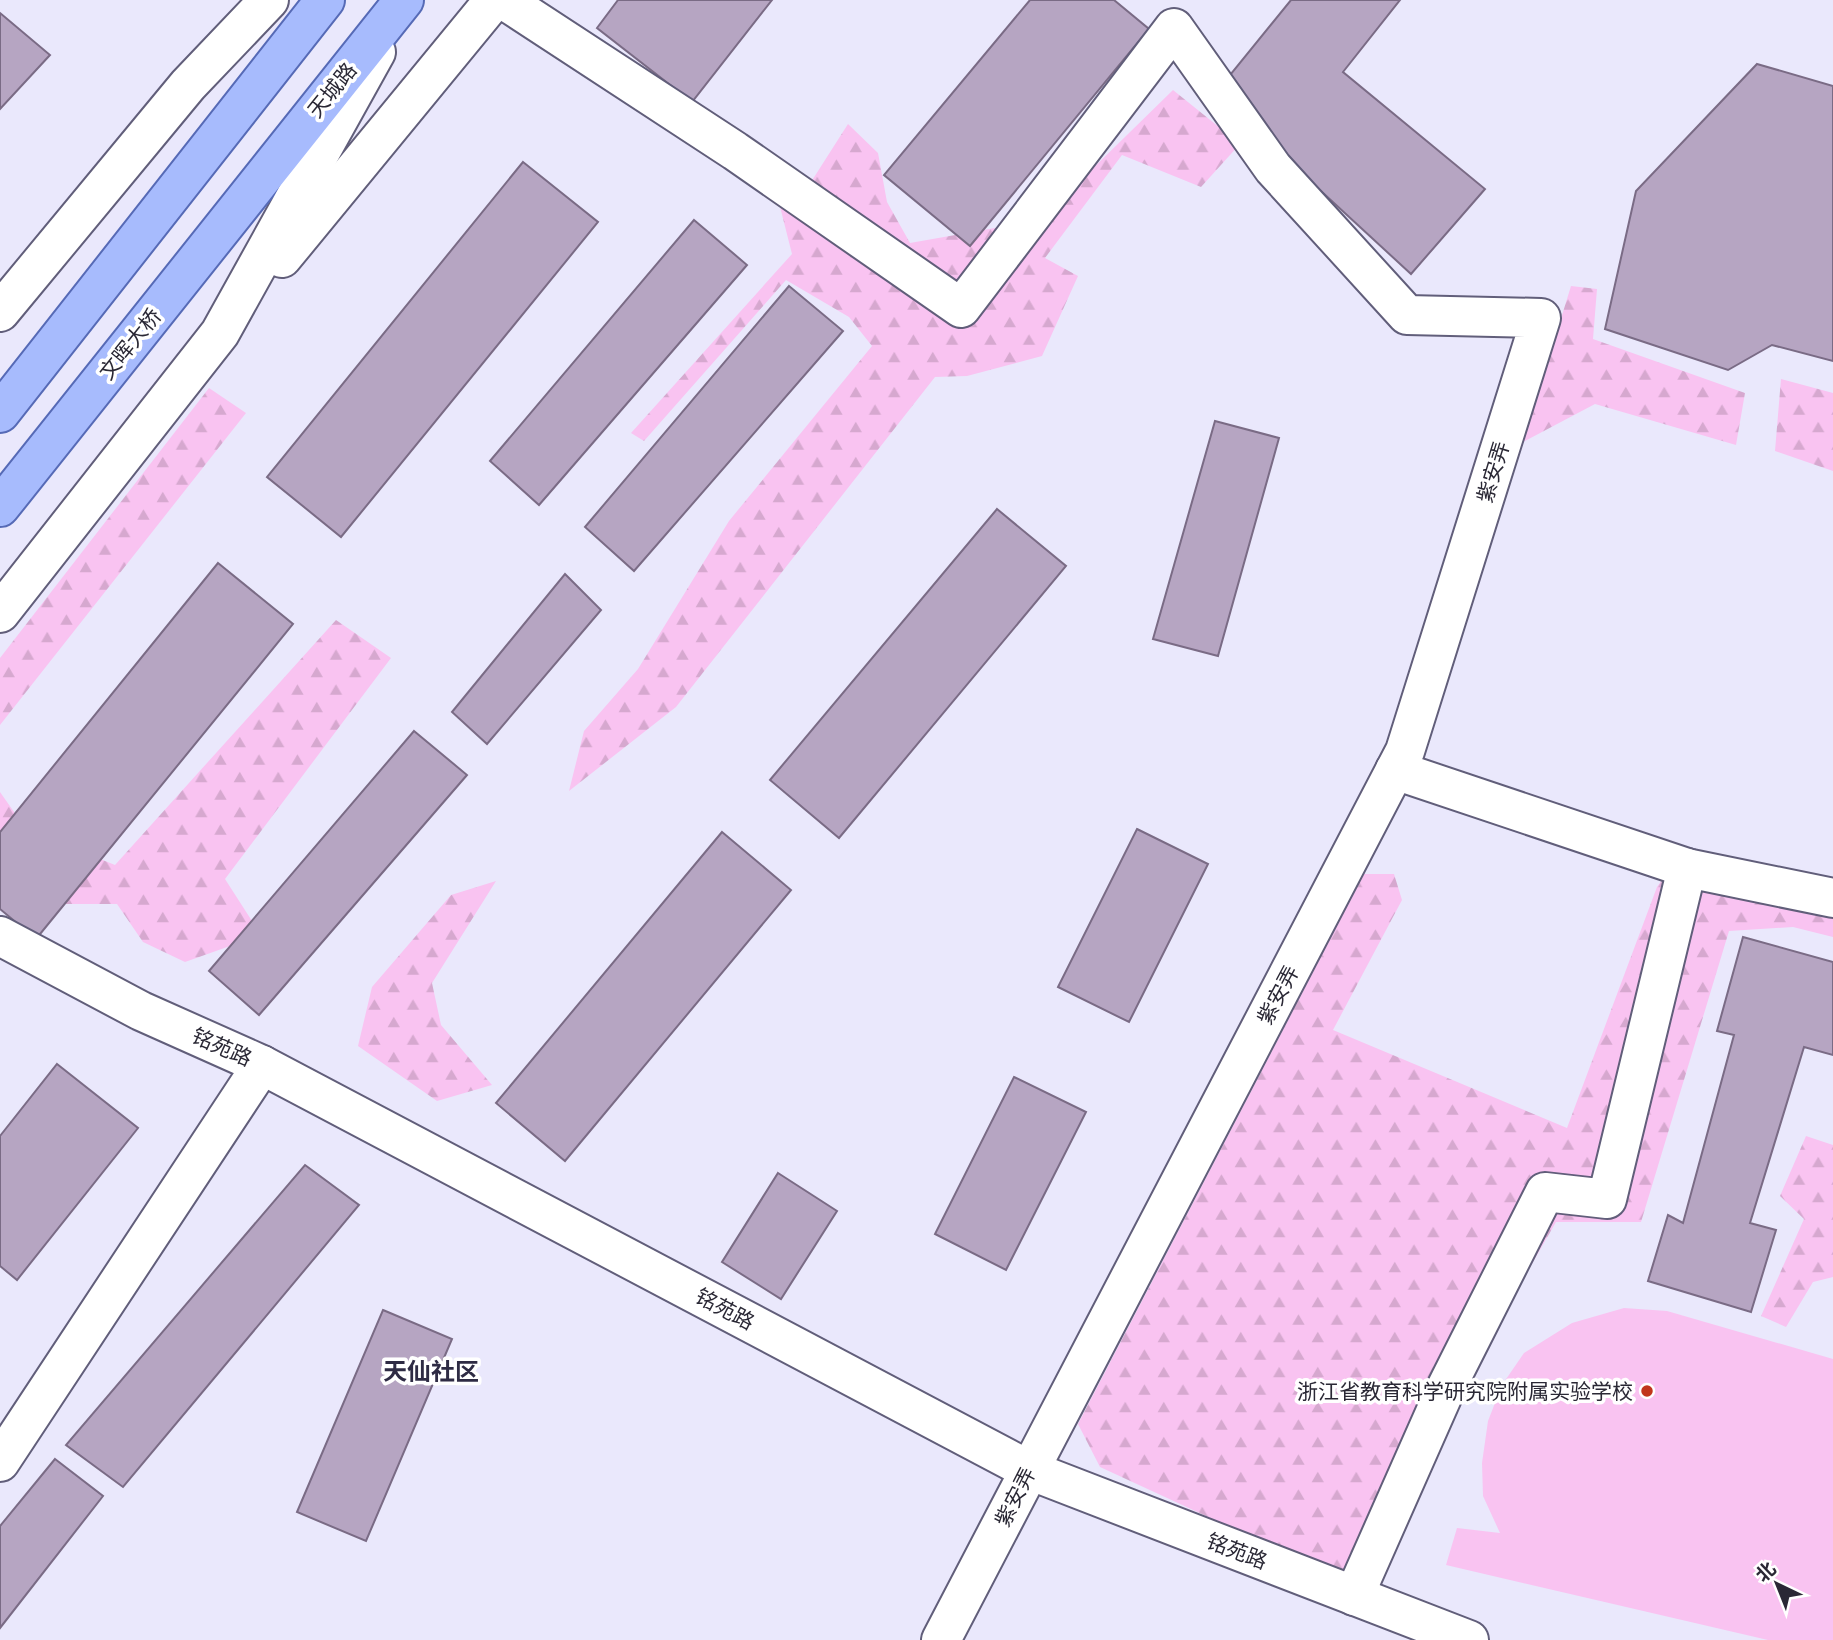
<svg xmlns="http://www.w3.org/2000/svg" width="1833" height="1640" font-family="Montserrat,'Noto Sans SC',sans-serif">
<defs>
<pattern id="forest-firs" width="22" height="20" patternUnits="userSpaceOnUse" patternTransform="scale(1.75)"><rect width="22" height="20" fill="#f9c3f1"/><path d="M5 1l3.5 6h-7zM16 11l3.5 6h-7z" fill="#d6a8cf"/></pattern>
</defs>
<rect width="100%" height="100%" fill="#eae8fc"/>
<polygon fill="#f9c3f1" points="1624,1308 1667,1311 1833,1359 1833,1640 1768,1640 1446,1565 1457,1528 1500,1533 1483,1496 1482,1463 1488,1421 1502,1385 1524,1353 1572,1323"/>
<g fill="url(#forest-firs)">
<polygon points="1173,90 1240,144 1201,187 1122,155 1045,258 1078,276 1042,356 967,376 935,377 676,707 569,791 584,731 638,669 729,521 872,346 849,317 786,280 644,441 631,433 792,254 772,175 811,182 848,124 878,153 887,202 910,243 1006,226 1082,179"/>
<polygon points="1571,286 1597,289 1593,339 1745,393 1736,445 1595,404 1523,442"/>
<polygon points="1781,379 1833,393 1833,471 1775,451"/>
<polygon points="209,388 246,413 0,725 0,658"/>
<polygon points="336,620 391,658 225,879 261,935 185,962 143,942 117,904 35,904 0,885 0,792 26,829 115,865"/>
<polygon points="1669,870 1833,905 1833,937 1793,927 1729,931 1641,1222 1556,1222 1349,1582 1100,1467 1078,1424 1364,874 1394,874 1402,900 1333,1030 1567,1128 1657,887"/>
<polygon points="496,881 432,983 441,1025 492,1085 437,1101 358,1046 372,987 451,895"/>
<polygon points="1806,1136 1833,1145 1833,1277 1813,1282 1786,1327 1761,1316 1804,1219 1780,1196"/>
</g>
<g fill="#b6a5c2" stroke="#7a6b85" stroke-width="2">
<polygon points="618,0 772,0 692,102 597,28"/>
<polygon points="1030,0 1114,0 1149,29 970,246 884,175"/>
<polygon points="1291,0 1400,0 1343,72 1485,189 1411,274 1271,145 1230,75"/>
<polygon points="0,13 50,55 0,109"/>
<polygon points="1757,64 1833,86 1833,361 1772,345 1728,370 1605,329 1636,191"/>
<polygon points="523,162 598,222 341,537 267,477"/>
<polygon points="694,220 747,265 539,505 490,461"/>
<polygon points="789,286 843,331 634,571 585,527"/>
<polygon points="1215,421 1279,438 1218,656 1153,639"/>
<polygon points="997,509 1066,566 839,838 770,780"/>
<polygon points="218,563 293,624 36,939 0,909 0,832"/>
<polygon points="565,574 601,610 487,744 452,712"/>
<polygon points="414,731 467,775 259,1015 209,971"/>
<polygon points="1137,829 1208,864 1129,1022 1058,987"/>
<polygon points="722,832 791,890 565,1161 496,1103"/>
<polygon points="1743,937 1833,962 1833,1055 1804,1047 1750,1223 1776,1230 1751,1312 1648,1281 1668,1215 1683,1223 1734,1035 1717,1031"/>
<polygon points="57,1064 138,1128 17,1280 0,1266 0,1136"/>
<polygon points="1014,1077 1086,1112 1006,1270 935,1234"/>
<polygon points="305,1165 359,1205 123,1487 66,1445"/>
<polygon points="778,1173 837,1211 781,1299 722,1262"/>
<polygon points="383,1310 452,1339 366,1541 297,1512"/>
<polygon points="55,1459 103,1496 0,1628 0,1526"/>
</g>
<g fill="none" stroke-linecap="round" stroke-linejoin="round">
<defs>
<g id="minor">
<polyline points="504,0 735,151 961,308 1174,28 1273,168 1407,315 1541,318 1405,751 941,1640"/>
<polyline points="282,258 494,0"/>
<polyline points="0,312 188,85 269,0"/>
<polyline points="0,613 220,333 376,52"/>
<polyline points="1395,770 1687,868 1833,898"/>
<polyline points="0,936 141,1011 262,1065 1029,1470 1469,1640"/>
<polyline points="0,1462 262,1065"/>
<polyline points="1354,1596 1447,1386 1545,1192 1607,1199 1687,868"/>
</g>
<g id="major">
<polyline points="0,413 325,0"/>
<polyline points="0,507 404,0"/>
</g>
</defs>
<use href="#minor" stroke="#615e7a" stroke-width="42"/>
<use href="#major" stroke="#566ab6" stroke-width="42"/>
<use href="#minor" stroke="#fff" stroke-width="38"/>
<use href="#major" stroke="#a7bbfd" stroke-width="38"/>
</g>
<circle fill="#c1351c" stroke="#fff" stroke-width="2.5" cx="1647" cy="1391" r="7"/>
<g text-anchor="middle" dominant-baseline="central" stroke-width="7" stroke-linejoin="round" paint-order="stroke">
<g font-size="21" fill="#2a2835" stroke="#fff">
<text transform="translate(332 90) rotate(-51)">天城路</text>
<text transform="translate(130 344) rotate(-51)">文晖大桥</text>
<text transform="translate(1493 472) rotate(-73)">紫安弄</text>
<text transform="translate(1278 995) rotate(-62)">紫安弄</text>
<text transform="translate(222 1047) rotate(24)">铭苑路</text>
<text transform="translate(725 1309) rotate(28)">铭苑路</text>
<text transform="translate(1015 1497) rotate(-63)">紫安弄</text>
<text transform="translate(1237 1551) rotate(21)">铭苑路</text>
</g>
<g font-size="21" fill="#2a2835" stroke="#fff" text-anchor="end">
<text x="1633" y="1391">浙江省教育科学研究院附属实验学校</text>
</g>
<g font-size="24" font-weight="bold" fill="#2e2b44" stroke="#fff">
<text x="431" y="1371">天仙社区</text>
</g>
</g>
<g transform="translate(1777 1584) rotate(317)" stroke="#ffffff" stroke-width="5" paint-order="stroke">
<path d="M0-5L12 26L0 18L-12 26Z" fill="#2a2835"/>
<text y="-10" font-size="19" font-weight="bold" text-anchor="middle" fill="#2a2835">北</text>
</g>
</svg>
